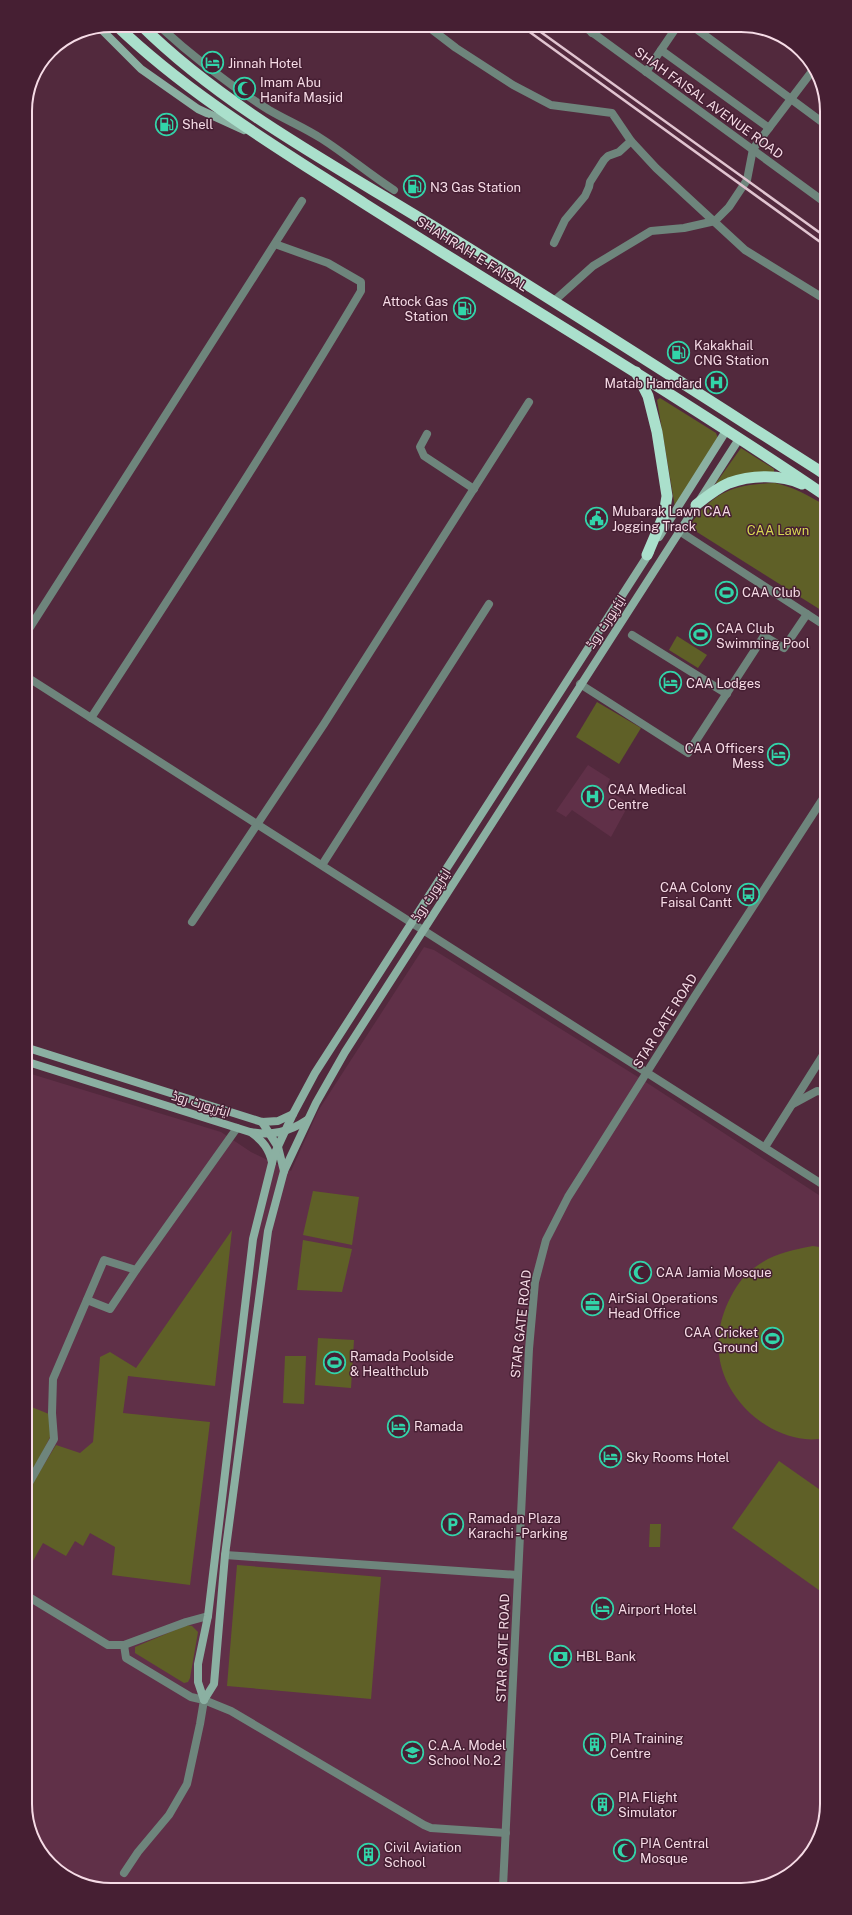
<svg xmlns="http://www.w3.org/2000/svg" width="852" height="1915" font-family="'Public Sans',Cairo,sans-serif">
<rect width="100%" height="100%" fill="#52293d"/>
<g fill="#603048">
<polygon points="588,765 610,779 606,788 629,804 611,837 572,810 566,817 556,811"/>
<polygon points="424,947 434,950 638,1077 825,1199 827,1804 812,1852 769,1885 105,1890 59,1872 30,1832 28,1073 221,1132 251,1152 291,1171 318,1111"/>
</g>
<g fill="#5f6027">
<polygon points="660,398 716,433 718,438 675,507 657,400"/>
<polygon points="741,448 774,469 774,473 720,484 716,483"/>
<path d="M775,483C793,487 808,495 824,505V612L689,527C711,492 735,484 775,483Z"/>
<polygon points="677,636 707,655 698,668 669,650"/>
<polygon points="597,702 641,728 619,764 576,737"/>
<polygon points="313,1191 359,1197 352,1245 303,1235"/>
<polygon points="232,1230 215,1386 128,1376 123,1413 210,1422 190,1585 112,1575 115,1547 90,1533 83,1546 75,1541 66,1556 43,1543 29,1568 29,1489 56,1445 80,1453 93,1442 100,1357 110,1352 136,1368"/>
<polygon points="303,1240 352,1249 342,1292 297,1290"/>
<path d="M813,1246L826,1248V1438C819,1439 812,1440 805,1439C763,1435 723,1396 719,1354C717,1338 720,1322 726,1307C732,1293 741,1277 754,1268C772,1254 791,1250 813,1246Z"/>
<polygon points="318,1338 354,1340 351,1388 315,1385"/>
<polygon points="285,1356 306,1356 304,1404 283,1403"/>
<polygon points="29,1406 49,1414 51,1435 29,1479"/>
<polygon points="779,1461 826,1494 826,1587 823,1593 732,1528"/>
<polygon points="650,1524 661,1524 660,1547 649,1547"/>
<polygon points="237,1565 381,1577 371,1699 227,1686"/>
<polygon points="187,1625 192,1626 198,1632 190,1678 188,1682 184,1683 135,1653 135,1647"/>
</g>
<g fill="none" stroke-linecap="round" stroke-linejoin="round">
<g stroke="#6e857c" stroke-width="8">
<path d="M158,25C192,56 229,85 269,110C286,120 305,128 322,139C347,155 369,174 394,190"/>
<polyline points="426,25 456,48 513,85 551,105 612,113 631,141 656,168 745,250 823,298"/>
<polyline points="582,25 823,201"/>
<polyline points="691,25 822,122"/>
<polyline points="592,33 597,25"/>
<polyline points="785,40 798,49"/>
<polyline points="661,50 769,128"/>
<polyline points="646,72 678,25"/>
<polyline points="554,243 565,220 585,196 589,187 590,182 604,160 608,156 619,152 631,141"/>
<polyline points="554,301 593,266 651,231 684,228 715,221 729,207 747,180 753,149 813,70"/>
<polyline points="427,434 420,447 424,456 474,489"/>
<polyline points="679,531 824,625"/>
<polyline points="27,632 302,201"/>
<polyline points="632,635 727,694"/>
<path d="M27,677C293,847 558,1017 825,1186"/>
<polyline points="580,684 688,753 764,636 784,648 807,614"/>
<path d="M91,718C183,577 275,436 361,291V282L328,263L275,244"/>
<polyline points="322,865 489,604"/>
<polyline points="192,922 324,724 529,402"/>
<polyline points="793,1104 817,1091 825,1092"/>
<polyline points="765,1147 825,1052"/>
<polyline points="87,1300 110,1309 136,1270"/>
<polyline points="29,1483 54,1439 52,1413 53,1379 104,1260 136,1270 237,1128"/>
<polyline points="225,1555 518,1575"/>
<polyline points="29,1597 108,1645 124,1645 186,1622 208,1616"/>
<polyline points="124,1873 138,1852 169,1815 187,1784 200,1724 204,1700 191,1697 126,1658 124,1645"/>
</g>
<g stroke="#6e857c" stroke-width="8">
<polyline points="204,1700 231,1711 424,1825 431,1828 506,1833"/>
<polyline points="503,1887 529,1349 535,1282 546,1240 568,1197 695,996 824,797"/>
</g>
<g stroke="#8bb0a2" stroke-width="8">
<polyline points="99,27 141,69 198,109 244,130"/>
<polyline points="659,537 726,431"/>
<polyline points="28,1048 262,1122 278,1121 293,1114"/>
<path d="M28,1062L250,1132C272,1136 289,1132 307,1120"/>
<polyline points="262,1122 278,1147 284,1171"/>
<path d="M252,1133C263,1141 269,1149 272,1162"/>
<polyline points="204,1700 198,1682 198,1664 208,1616 253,1239 274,1155 293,1114 315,1073 650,552"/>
<polyline points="204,1700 214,1684 225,1555 268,1231 284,1171 316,1103 345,1052 739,439"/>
</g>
<g stroke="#aae0cc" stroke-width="11">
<path d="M116,25C190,96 280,149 365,204C518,301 674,393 823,494"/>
<path d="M141,25C224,107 332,164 431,225C563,306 693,390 823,473"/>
<polyline points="636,372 648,396 657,432 667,496 664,515 647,555"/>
<path d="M696,505C706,497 717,488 729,483C751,475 781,474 802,484"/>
</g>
<g stroke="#e1c4d0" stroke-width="2.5">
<polyline points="520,25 823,244"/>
<polyline points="531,25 823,235"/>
</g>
</g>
<defs>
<symbol id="hotel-ring" viewBox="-11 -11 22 22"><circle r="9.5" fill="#461f33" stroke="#32d4a9" stroke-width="1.5"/><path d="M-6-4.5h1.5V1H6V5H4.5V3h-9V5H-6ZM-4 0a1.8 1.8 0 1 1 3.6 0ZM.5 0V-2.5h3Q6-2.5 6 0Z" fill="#32d4a9"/></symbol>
<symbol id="mosque-ring" viewBox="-11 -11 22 22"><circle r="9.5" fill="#461f33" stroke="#32d4a9" stroke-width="1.5"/><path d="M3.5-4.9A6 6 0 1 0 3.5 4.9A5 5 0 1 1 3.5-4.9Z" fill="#32d4a9"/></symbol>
<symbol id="fuel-ring" viewBox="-11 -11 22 22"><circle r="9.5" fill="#461f33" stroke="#32d4a9" stroke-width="1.5"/><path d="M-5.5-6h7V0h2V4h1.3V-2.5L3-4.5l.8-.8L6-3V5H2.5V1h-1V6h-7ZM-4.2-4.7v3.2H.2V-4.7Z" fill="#32d4a9"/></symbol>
<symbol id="hospital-ring" viewBox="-11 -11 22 22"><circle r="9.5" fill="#461f33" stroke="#32d4a9" stroke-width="1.5"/><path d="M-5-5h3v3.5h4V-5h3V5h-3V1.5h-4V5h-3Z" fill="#32d4a9"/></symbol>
<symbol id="civic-ring" viewBox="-11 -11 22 22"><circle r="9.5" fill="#461f33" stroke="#32d4a9" stroke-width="1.5"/><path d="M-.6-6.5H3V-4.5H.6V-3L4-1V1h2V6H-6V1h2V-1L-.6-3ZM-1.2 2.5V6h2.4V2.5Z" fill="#32d4a9"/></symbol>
<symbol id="stadium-ring" viewBox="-11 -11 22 22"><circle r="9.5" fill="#461f33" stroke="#32d4a9" stroke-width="1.5"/><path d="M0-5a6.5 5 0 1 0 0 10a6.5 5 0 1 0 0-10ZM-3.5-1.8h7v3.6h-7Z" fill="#32d4a9"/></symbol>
<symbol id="bus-ring" viewBox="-11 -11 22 22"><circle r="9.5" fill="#461f33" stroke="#32d4a9" stroke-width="1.5"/><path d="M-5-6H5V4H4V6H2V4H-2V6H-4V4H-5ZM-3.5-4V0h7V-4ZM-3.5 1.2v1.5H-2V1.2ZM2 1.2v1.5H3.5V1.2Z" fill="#32d4a9"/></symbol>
<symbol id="office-ring" viewBox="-11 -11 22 22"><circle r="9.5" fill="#461f33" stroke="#32d4a9" stroke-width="1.5"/><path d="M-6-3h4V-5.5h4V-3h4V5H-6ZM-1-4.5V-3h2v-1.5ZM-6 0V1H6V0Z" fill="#32d4a9"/></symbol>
<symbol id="parking-ring" viewBox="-11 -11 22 22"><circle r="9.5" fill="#461f33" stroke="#32d4a9" stroke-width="1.5"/><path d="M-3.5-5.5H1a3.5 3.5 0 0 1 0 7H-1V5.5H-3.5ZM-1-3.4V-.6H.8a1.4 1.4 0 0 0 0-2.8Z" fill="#32d4a9"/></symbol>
<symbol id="bank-ring" viewBox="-11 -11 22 22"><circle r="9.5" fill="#461f33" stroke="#32d4a9" stroke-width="1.5"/><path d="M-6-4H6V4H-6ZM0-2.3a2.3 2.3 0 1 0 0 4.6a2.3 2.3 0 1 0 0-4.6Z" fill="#32d4a9"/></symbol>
<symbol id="building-ring" viewBox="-11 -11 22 22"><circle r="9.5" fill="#461f33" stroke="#32d4a9" stroke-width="1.5"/><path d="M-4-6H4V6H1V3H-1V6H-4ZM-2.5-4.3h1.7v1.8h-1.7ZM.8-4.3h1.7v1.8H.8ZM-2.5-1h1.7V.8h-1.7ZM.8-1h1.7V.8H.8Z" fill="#32d4a9"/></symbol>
<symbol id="school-ring" viewBox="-11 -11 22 22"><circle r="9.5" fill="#461f33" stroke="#32d4a9" stroke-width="1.5"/><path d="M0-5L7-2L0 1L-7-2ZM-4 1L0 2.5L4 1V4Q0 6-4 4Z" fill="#32d4a9"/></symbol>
</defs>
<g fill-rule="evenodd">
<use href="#hotel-ring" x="200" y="50" width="25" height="25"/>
<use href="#mosque-ring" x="232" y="76" width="25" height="25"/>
<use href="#fuel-ring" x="154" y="112" width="25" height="25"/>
<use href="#fuel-ring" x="402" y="174" width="25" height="25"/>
<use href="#fuel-ring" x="452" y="296" width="25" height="25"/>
<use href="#fuel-ring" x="666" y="340" width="25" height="25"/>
<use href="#hospital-ring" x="704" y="370" width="25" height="25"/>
<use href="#civic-ring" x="584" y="506" width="25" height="25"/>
<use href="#stadium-ring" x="714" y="580" width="25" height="25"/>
<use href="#stadium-ring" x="688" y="622" width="25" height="25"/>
<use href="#hotel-ring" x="658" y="670" width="25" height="25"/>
<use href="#hotel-ring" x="766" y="742" width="25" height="25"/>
<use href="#hospital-ring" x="580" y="784" width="25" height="25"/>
<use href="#bus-ring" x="736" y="882" width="25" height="25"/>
<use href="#mosque-ring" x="628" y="1260" width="25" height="25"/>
<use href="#office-ring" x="580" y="1292" width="25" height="25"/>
<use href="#stadium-ring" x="760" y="1326" width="25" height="25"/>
<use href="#stadium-ring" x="322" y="1350" width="25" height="25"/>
<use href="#hotel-ring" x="386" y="1414" width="25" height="25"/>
<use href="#hotel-ring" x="598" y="1444" width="25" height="25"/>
<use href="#parking-ring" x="440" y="1512" width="25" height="25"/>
<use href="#hotel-ring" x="590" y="1596" width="25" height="25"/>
<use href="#bank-ring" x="548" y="1644" width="25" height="25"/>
<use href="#building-ring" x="582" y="1732" width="25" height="25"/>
<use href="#school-ring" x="400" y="1740" width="25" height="25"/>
<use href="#building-ring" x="590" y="1792" width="25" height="25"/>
<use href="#mosque-ring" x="612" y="1838" width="25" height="25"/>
<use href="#building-ring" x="356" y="1842" width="25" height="25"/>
</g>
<g text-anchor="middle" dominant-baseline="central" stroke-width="3" stroke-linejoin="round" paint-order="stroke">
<g font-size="13" fill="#f6dbe6" stroke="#461f33" text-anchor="start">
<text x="228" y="63">Jinnah Hotel</text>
<text x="260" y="82">Imam Abu<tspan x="260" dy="15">Hanifa Masjid</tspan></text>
<text x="182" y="124">Shell</text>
<text x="430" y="187">N3 Gas Station</text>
<text x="448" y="301" text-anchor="end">Attock Gas<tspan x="448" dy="15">Station</tspan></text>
<text x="694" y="345">Kakakhail<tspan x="694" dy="15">CNG Station</tspan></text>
<text x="702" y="383" text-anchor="end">Matab Hamdard</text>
<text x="612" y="511">Mubarak Lawn CAA<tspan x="612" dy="15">Jogging Track</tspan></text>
<text x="742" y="592">CAA Club</text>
<text x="716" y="628">CAA Club<tspan x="716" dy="15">Swimming Pool</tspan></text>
<text x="686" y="683">CAA Lodges</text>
<text x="764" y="748" text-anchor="end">CAA Officers<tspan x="764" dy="15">Mess</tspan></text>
<text x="608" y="789">CAA Medical<tspan x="608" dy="15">Centre</tspan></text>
<text x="732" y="887" text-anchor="end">CAA Colony<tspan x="732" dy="15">Faisal Cantt</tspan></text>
<text x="656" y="1272">CAA Jamia Mosque</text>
<text x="608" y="1298">AirSial Operations<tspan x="608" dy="15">Head Office</tspan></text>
<text x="758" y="1332" text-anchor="end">CAA Cricket<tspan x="758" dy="15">Ground</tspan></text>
<text x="350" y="1356">Ramada Poolside<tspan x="350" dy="15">&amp; Healthclub</tspan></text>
<text x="414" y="1426">Ramada</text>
<text x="626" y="1457">Sky Rooms Hotel</text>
<text x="468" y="1518">Ramadan Plaza<tspan x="468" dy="15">Karachi - Parking</tspan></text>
<text x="618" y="1609">Airport Hotel</text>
<text x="576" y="1656">HBL Bank</text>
<text x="610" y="1738">PIA Training<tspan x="610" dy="15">Centre</tspan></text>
<text x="428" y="1745">C.A.A. Model<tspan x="428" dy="15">School No.2</tspan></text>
<text x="618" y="1797">PIA Flight<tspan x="618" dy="15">Simulator</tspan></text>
<text x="640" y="1843">PIA Central<tspan x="640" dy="15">Mosque</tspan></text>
<text x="384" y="1847">Civil Aviation<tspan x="384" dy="15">School</tspan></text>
</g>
<g font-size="13" fill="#f6dbe6" stroke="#461f33">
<text transform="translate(709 103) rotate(36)">SHAH FAISAL AVENUE ROAD</text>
<text transform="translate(472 254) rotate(32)">SHAHRAH-E-FAISAL</text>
<text transform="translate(606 622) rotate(-57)">ایئرپورٹ روڈ</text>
<text transform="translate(431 895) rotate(-57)">ایئرپورٹ روڈ</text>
<text transform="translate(665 1021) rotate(-58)">STAR GATE ROAD</text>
<text transform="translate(201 1104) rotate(17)">ایئرپورٹ روڈ</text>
<text transform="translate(521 1324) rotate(-84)">STAR GATE ROAD</text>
<text transform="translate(503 1648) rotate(-88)">STAR GATE ROAD</text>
</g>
<g font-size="13" fill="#d7d952" stroke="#461f33">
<text x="778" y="530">CAA Lawn</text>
</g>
</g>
<path d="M0 0H852V1915H0ZM111 32H741A79 79 0 0 1 820 111V1804A79 79 0 0 1 741 1883H111A79 79 0 0 1 32 1804V111A79 79 0 0 1 111 32Z" fill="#461f33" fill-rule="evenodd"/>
<path fill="none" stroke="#f6dbe6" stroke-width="2" d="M111 32H741A79 79 0 0 1 820 111V1804A79 79 0 0 1 741 1883H111A79 79 0 0 1 32 1804V111A79 79 0 0 1 111 32Z"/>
</svg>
